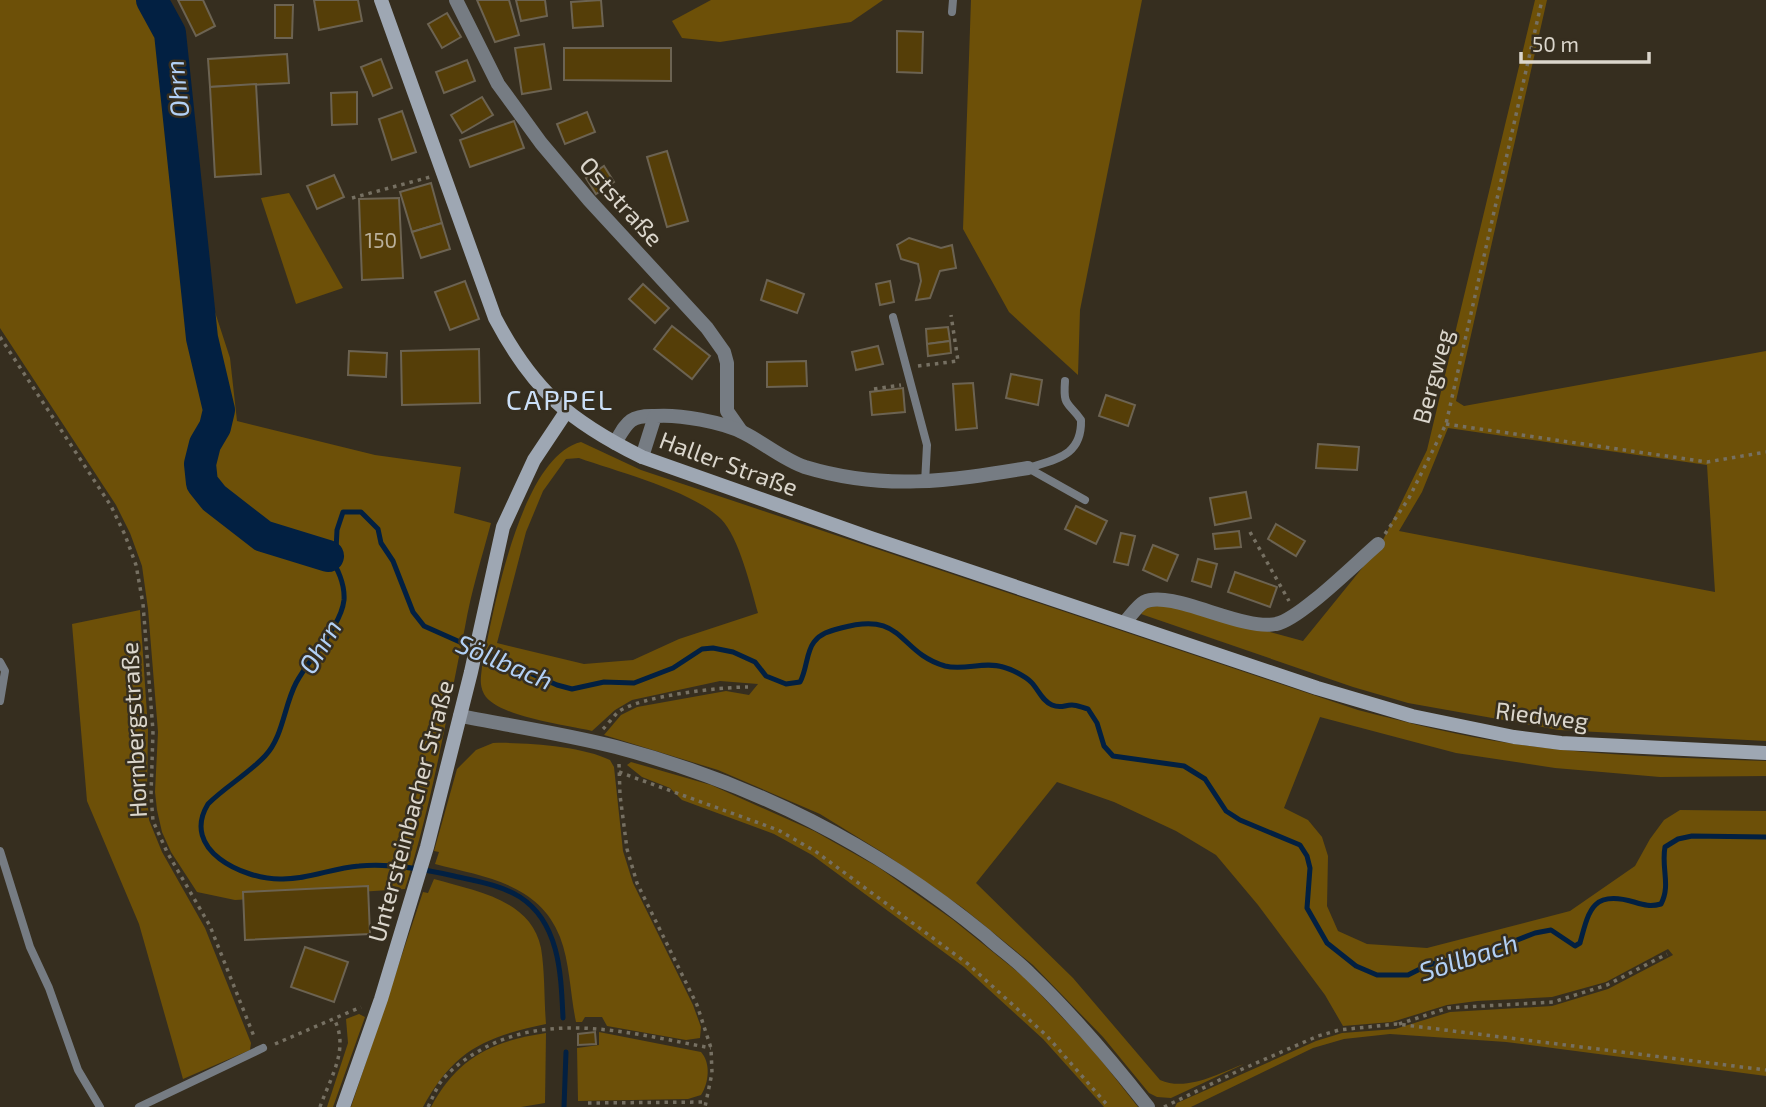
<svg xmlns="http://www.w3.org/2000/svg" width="1766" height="1107" font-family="'Exo 2',sans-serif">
<rect width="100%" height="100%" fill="#362e1f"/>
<g fill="#6d5008" fill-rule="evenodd">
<path d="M0,0H170L183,42L191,125L214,309L230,358L237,421L375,455L461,467L454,513L491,523C482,557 471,592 465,627C447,715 432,803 405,889L235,900L197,892L171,852L162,832L157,810L155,792L158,732L148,609L142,566L130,533L116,505L0,328Z"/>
<polygon points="711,0 883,0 851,22 720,42 682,38 672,21"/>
<polygon points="971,0 1142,0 1080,310 1078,375 1009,312 963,229"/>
<path d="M1535,0H1547L1456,401L1464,406L1766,351V741L1559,730L1408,703L1353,687L1141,614L1146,608L1168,604L1303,641L1380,546L1427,450ZM1448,428L1707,465L1715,592L1399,531L1422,492Z"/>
<polygon points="289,193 343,288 296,304 261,198"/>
<path d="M581,442L641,470L1358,710C1410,723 1462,737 1515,744C1598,756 1682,758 1766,761V776L1660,777L1555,768L1456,753L1320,717L1284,808L1308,820L1322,837L1328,856L1327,906L1338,931L1367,944L1427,948L1570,911L1635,866L1650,839L1664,820L1680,810L1766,811V1076L1506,1042L1390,1034L1344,1039L1313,1048L1191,1107H1175L1177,1103L1316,1041L1342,1033L1395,1029L1450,1012L1552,1006L1608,989L1673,955L1668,949L1606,982L1552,997L1477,1001L1447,1005L1392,1022L1343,1026L1325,995L1258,905L1216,855L1176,831L1114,802L1057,782L976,883L1073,978L1160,1080C1187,1092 1219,1073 1244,1064L1171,1098L1157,1097L1149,1093L1103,1037L1033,965L963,908L885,854L820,814L718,770L604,735L621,715L637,707L726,691L749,695L758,684L720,681L632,700L615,710L592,731C567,725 497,717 484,694C479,684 481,677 482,667C493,612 520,457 581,442ZM579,458C618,472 693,491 721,519C739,537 751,588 758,613L679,639L633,660L584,664L497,643L526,532L543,491L566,459Z"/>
<polygon points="140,610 148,729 147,794 149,820 162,852 205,928 251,1043 250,1050 183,1079 139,924 87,801 72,624"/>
<path d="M493,743C524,742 582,746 610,760L614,767L623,851L633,883L693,1005L701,1027L700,1038L686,1040L607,1026L602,1017H585L582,1022H576C570,994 570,963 560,937C539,883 484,877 435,864L439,852L434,851L457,769L476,750Z"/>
<polygon points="631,762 711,785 814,831 878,867 952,919 1025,978 1093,1050 1138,1107 1104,1107 1043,1039 964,967 812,855 774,834 682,800 670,788 642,777 627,765"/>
<path d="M434,879C475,891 531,899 541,948C545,972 544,999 546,1024C485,1037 454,1050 423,1107H351L423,892L428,893Z"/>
<polygon points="359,1014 365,1017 333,1107 327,1107 348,1043 346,1019"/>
<path d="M599,1032L701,1052C711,1063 709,1083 701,1095L688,1099L578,1101L577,1048L599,1045Z"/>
<path d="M546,1033L545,1103L521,1107H431C457,1058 492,1041 546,1033Z"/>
</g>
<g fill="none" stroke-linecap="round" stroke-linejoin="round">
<g stroke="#022042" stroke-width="5">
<path d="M563,1018C561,975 560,923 520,897C501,885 476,881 454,876C423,869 390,863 359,866C332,868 307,880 280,879C243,879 180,850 208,804C225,787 248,774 265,756C283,737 284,706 296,683C309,658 341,627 344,600C345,585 338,567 328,556L336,550L337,530L343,512H361L378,529L381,543L393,561L413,612L424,626L557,685L572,689L604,682L634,683L673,668L702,649L713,648L733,652L755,662L766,676L786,684L800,682C807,670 806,652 814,642C821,633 830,631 841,628C905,610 897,652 945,666C964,671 984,661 1003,667C1011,669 1025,676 1031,682C1039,690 1041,700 1052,705C1061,709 1064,705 1072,705C1077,705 1083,708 1088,709L1097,723L1104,746L1113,756L1184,766L1205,779L1226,811L1240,820L1300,845L1307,856L1310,868L1307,908L1327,943L1356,966L1377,975H1408L1428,965L1494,949L1535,933L1551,930L1575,946L1580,943C1589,909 1593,890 1634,902C1644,905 1650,907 1661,904C1671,885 1661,868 1665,847L1678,839L1692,836L1766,837"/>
<polyline points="564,1107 566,1052"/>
</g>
<polyline stroke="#022042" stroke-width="32" points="152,0 170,33 202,338 219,410 215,427 205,444 200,464 202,483 214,498 263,536 328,556"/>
</g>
<g fill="#553e08" stroke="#6c6352" stroke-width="2">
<polygon points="178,0 203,0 215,26 196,36"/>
<polygon points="314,0 358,0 362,21 319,30"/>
<polygon points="477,0 509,0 519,35 495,42"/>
<polygon points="516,0 545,0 547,16 521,21"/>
<polygon points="601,0 603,26 573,28 571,2"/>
<polygon points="275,5 293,5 292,38 275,38"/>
<polygon points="447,13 461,37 442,48 428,24"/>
<polygon points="897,31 923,32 922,73 897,72"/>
<polygon points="544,44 551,89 522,94 515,48"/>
<polygon points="564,48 671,48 671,81 564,80"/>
<polygon points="287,54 289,83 210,87 208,59"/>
<polygon points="381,59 392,88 373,96 361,67"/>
<polygon points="467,60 475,81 444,93 436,72"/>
<polygon points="256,84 261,174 215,177 210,87"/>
<polygon points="357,92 357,124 332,125 331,93"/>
<polygon points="482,97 493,115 462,133 451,115"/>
<polygon points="402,111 416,152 392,160 379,119"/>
<polygon points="587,112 595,132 565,144 557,124"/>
<polygon points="514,121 524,148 470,167 460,140"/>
<polygon points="667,151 688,221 667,227 647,157"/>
<polygon points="604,166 614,182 596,194 586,178"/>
<polygon points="334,175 344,197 317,209 307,186"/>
<polygon points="431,183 442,223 412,232 400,192"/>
<polygon points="399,198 403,278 362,280 359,199"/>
<polygon points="442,223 450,249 421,258 412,232"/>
<polygon points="909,238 941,248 952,245 956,268 940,271 930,298 916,300 921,281 918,264 901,259 897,245"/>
<polygon points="767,280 804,294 797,313 761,300"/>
<polygon points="465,281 479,319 450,330 435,292"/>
<polygon points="890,281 894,302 880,305 876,284"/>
<polygon points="643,284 669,308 655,323 629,299"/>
<polygon points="672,326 710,356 692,379 654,349"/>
<polygon points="948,327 950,341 927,344 926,329"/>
<polygon points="950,341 951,353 928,356 927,344"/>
<polygon points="878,346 883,364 856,370 852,352"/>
<polygon points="479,349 480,403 402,405 401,351"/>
<polygon points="349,351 387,353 386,377 348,375"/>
<polygon points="806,361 807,386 767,387 767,362"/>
<polygon points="1011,374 1042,380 1038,405 1006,398"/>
<polygon points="973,383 977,428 956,430 953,384"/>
<polygon points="903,388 905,412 872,415 870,392"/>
<polygon points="1106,395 1135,405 1128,426 1099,416"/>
<polygon points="1318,444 1359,447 1357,470 1316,468"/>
<polygon points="1246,492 1251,518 1215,525 1210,498"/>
<polygon points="1076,506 1107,521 1096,544 1065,529"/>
<polygon points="1276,524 1305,541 1296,556 1268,539"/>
<polygon points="1239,531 1241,547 1215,549 1213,534"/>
<polygon points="1121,533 1135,536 1128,565 1114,562"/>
<polygon points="1153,545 1178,555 1167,581 1143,570"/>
<polygon points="1198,559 1217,564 1211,587 1192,581"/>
<polygon points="1235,572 1277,587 1270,607 1228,592"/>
<polygon points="368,886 370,934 245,940 243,892"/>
<polygon points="305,947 348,962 334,1002 291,987"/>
<polygon points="595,1032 596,1044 578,1045 578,1034"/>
</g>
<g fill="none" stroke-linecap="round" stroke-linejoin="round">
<g stroke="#767062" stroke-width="3.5" stroke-dasharray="3.5 5" stroke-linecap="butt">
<polyline points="352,198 430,177"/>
<polyline points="0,337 111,506 125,535 136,565 143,604 153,731 151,795 153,821 167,852 210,926 255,1039"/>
<polyline points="918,366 958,361 951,315"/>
<polyline points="874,389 901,385"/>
<polyline points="1446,424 1707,462 1766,452"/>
<polyline points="1250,532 1289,601"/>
<polyline points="1385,534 1409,498 1446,424 1542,0"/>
<path d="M603,729C608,724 613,717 618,712C640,696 720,687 748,687"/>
<polyline points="619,764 620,795 627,849 637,883 697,1005 711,1048 712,1073 705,1107"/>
<polyline points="619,772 778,830 815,851 968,964 1047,1036 1109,1107"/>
<polyline points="1399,1024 1448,1008 1553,1002 1607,985 1667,954"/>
<polyline points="275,1044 361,1007"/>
<polyline points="588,1103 706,1102"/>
<path d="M320,1107C330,1078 350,1049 334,1019"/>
<path d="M428,1107C432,1099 435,1091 440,1083C449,1071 463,1060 477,1052C549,1009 634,1034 711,1048"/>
<polyline points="1164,1107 1238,1071 1318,1036 1339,1030 1397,1024 1766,1070"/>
</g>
<g stroke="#767c83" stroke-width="8">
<polyline points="952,12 953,0"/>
<polyline points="893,317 927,445 925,483"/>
<path d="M1065,381C1063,408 1068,401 1081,420C1082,456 1056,459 1028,468L1085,500"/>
<polyline points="0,662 5,671 0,701"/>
<polyline points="0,851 30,947 49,988 78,1070 100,1107"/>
<polyline points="139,1107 263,1048"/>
</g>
<g stroke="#767c83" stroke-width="14">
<polyline points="456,0 498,84 541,143 589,200 707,328 724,352 727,363 727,411 741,431"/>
<path d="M615,443C627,423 629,415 655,416"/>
<path d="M642,457L655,416C679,414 723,422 744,433C764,443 784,460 805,467C884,491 949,481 1028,468"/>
<path d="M1125,622C1130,617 1137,606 1144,602C1171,589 1241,631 1276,624C1299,620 1357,562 1378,544"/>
</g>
<path stroke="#767c83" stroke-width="14" d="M460,716C512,726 565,734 616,747C755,784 874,844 985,935C999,948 1015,959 1029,973C1073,1015 1111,1060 1148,1107"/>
<g stroke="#9ea7b3" stroke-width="14">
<path d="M381,0L495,318C533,390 569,421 642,457L871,538L1317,688L1412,716L1514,737L1561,743L1766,753"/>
<polyline points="343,1107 381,999 427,847 471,672 503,527 534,460 566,412"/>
</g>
</g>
<g text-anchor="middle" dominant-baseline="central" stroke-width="5" stroke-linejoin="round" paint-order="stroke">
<g font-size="21" fill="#bab09b">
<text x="381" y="239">150</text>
</g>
<g font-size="24" fill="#dbd6cc" stroke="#362e1f">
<text transform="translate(622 201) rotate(48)">Oststraße</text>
<text transform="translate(1432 376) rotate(-75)">Bergweg</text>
<text transform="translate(729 463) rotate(20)">Haller Straße</text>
<text transform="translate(1542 715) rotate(7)">Riedweg</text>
<text transform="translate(133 730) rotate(-93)">Hornbergstraße</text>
<text transform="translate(410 811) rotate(-75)">Untersteinbacher Straße</text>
</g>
<g font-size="26" font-style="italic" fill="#b2d0f5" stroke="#362e1f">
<text transform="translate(176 89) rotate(-96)">Ohrn</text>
<text transform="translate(319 646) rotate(-59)">Ohrn</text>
<text transform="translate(505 661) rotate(23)">Söllbach</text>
<text transform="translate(1468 956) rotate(-18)">Söllbach</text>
</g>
<g font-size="28" letter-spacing="2" fill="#cbdff7" stroke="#362e1f">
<text x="560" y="399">CAPPEL</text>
</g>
</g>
<path d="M1521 52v10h128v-10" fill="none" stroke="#dbd6cc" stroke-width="3.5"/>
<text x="1532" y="52" font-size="21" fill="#dbd6cc" stroke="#362e1f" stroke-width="5" paint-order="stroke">50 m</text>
</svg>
